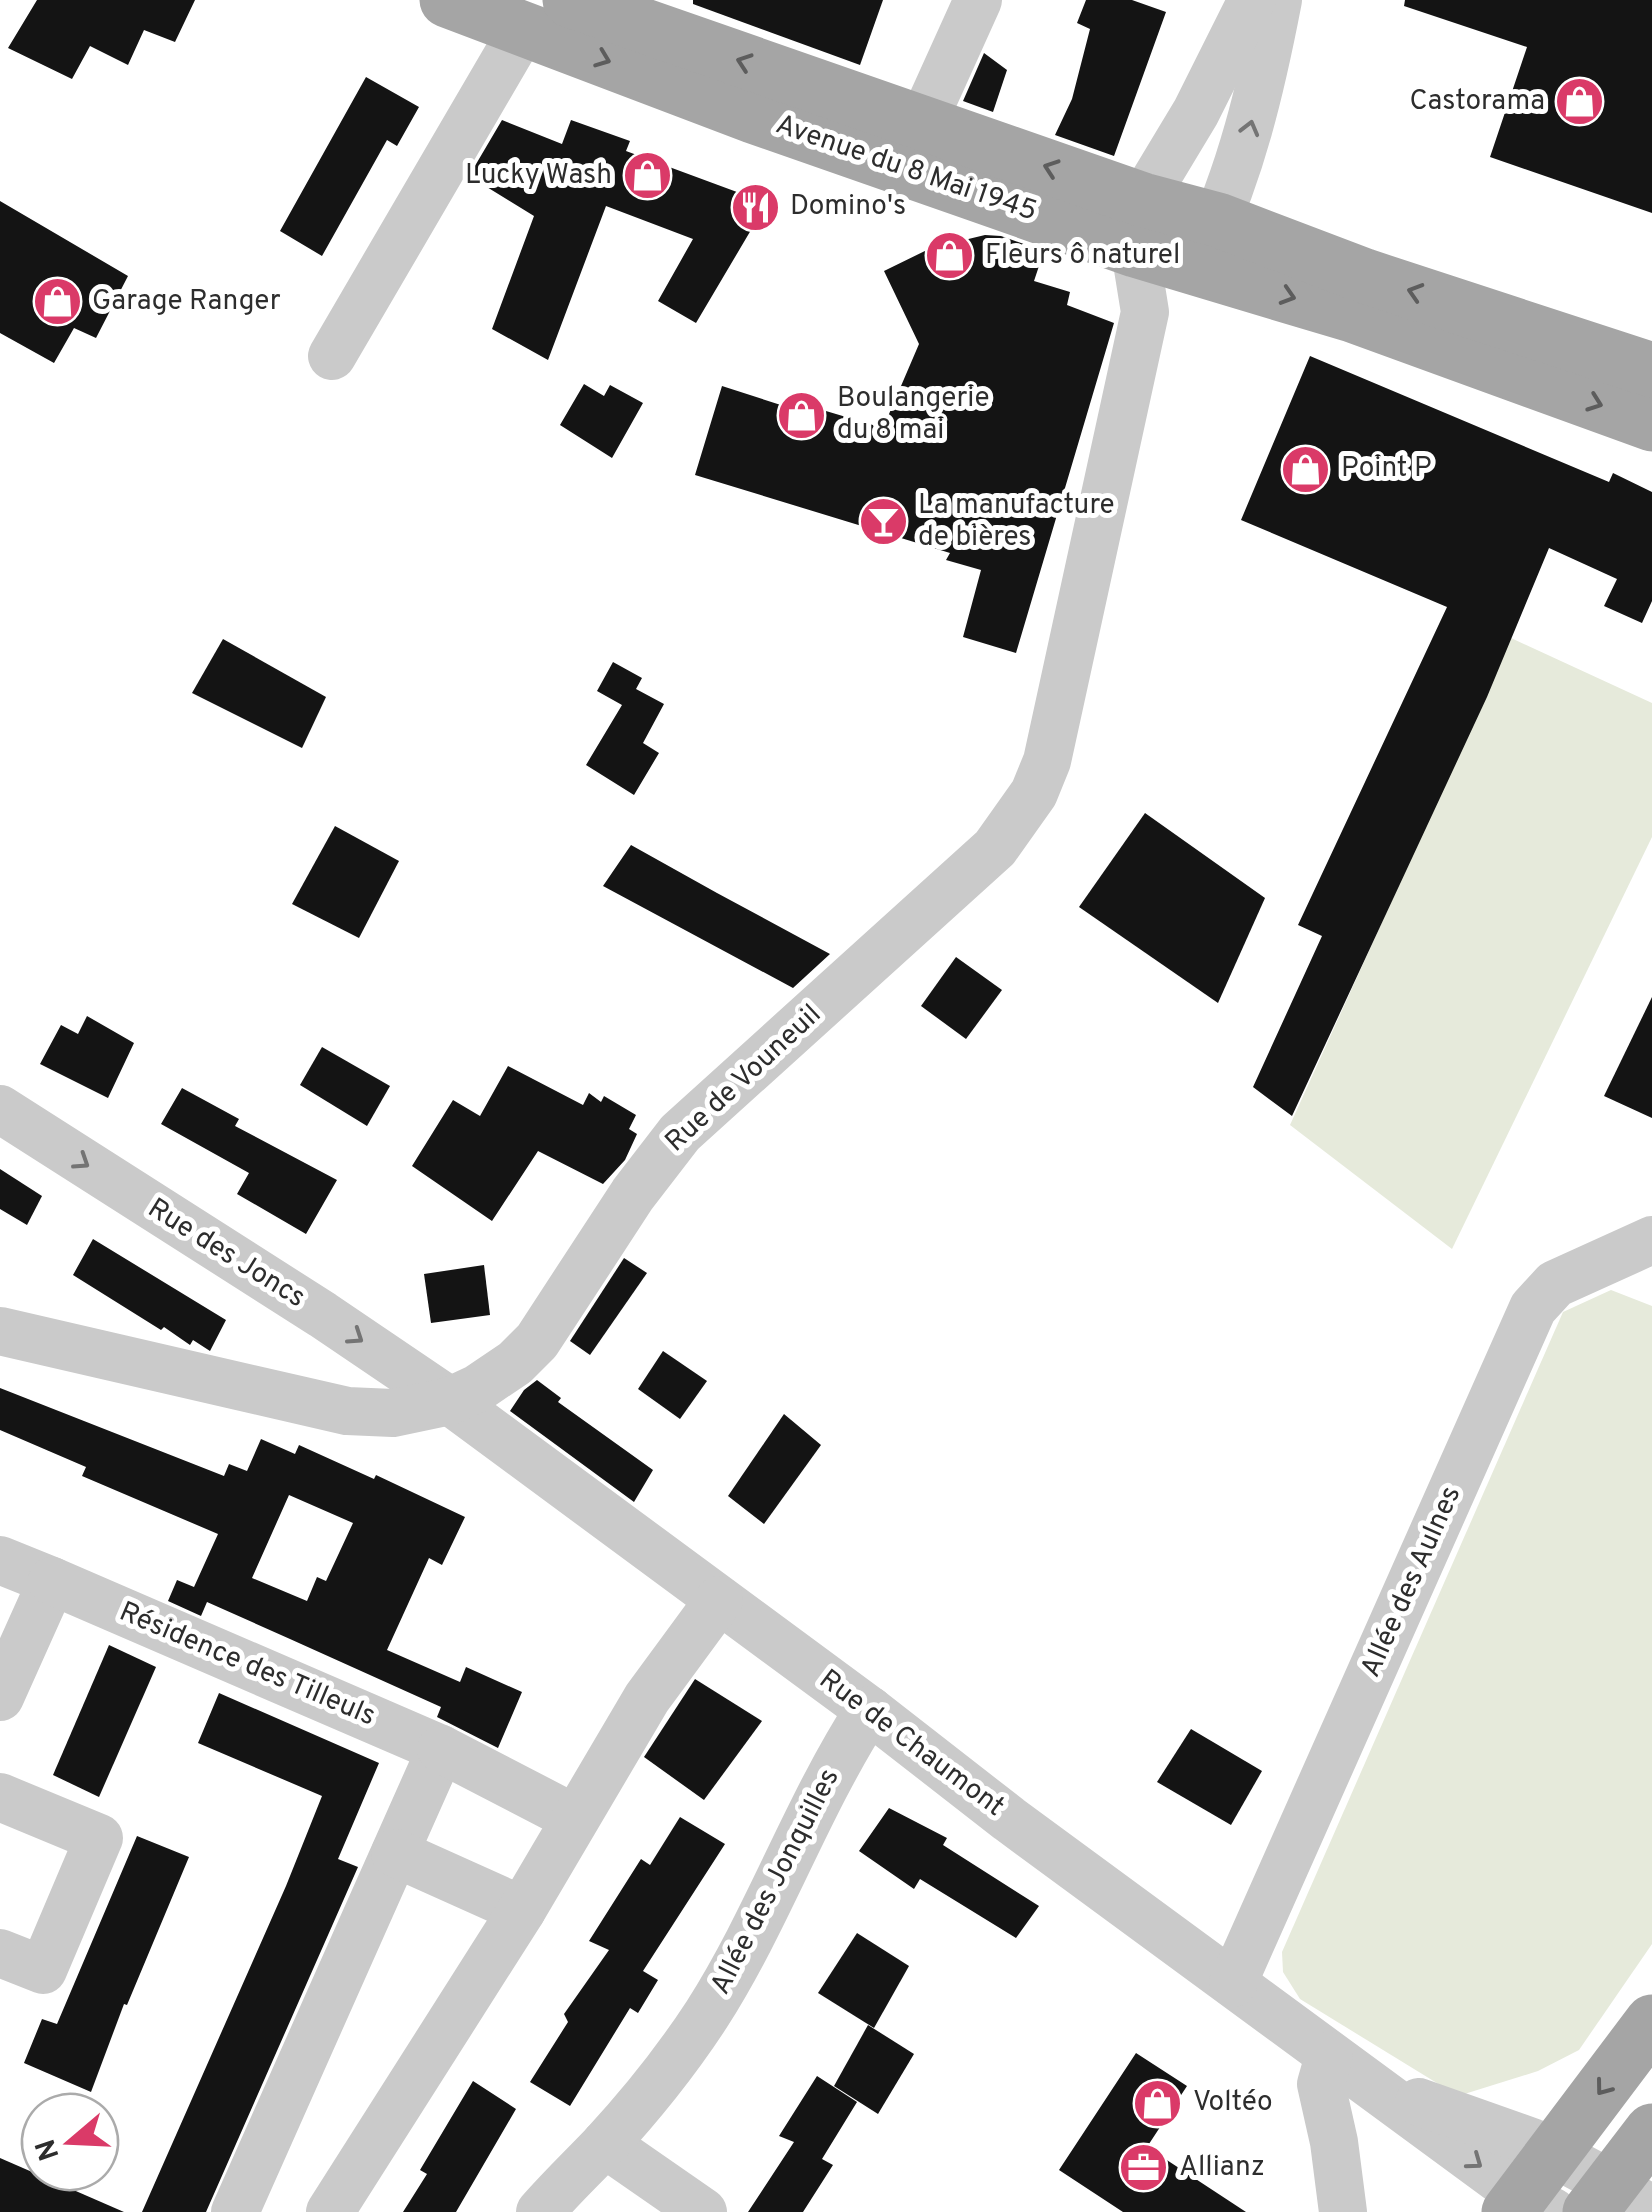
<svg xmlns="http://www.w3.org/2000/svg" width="1652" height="2212" font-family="Overpass,sans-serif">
<rect width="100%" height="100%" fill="#fff"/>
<g fill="#e6eadb">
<polygon points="1511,638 1652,703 1652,837 1452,1249 1290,1125"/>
<polygon points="1611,1290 1652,1306 1652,1944 1579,2050 1538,2071 1458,2096 1300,1999 1283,1972 1282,1952 1563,1312"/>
</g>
<g fill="#141414" fill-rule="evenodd">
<polygon points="37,0 195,0 175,42 144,30 128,65 90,46 72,79 8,48"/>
<polygon points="693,0 883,0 860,65 693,4"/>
<polygon points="1086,0 1132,0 1166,12 1114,156 1055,135 1072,99 1090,29 1077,23"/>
<polygon points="1405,0 1652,0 1652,213 1490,157 1527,47 1404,6"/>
<polygon points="984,53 1007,70 993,112 963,101"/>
<polygon points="366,77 419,107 397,146 387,140 322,256 280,231"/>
<polygon points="502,120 562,144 571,120 630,141 626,151 767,203 696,323 658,301 693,239 606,206 548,360 492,329 534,216 469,176"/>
<polygon points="0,201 128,276 96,338 74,328 54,363 0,333"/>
<polygon points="985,235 1001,236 1044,251 1034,281 1070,292 1067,305 1114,323 1016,653 963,637 981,570 946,560 950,553 695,475 722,386 787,407 789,400 883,428 919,344 884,271 931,248"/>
<polygon points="1310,356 1609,482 1613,473 1652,492 1652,601 1642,623 1604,606 1617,579 1549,548 1487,697 1292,1116 1253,1087 1322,936 1298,925 1447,607 1241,520"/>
<polygon points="584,384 604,396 610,385 643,403 612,458 560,425"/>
<polygon points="223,639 326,697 302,748 192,693"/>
<polygon points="613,662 642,678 636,689 664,704 643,743 659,753 634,795 586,765 622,705 597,691"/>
<polygon points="1145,813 1265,898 1218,1003 1079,907"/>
<polygon points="335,826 399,861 359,938 292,904"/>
<polygon points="631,845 717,893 830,954 793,988 603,886"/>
<polygon points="956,957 1002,990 966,1039 921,1006"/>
<polygon points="1652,997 1652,1118 1604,1096"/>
<polygon points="87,1016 134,1043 108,1098 40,1064 61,1025 78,1034"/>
<polygon points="322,1047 390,1086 367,1126 300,1085"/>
<polygon points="508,1066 583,1105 589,1093 601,1102 604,1096 636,1115 629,1129 637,1134 625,1160 603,1184 538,1151 492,1221 412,1166 453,1100 480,1116"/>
<polygon points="182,1088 239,1119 235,1126 337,1180 306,1234 237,1194 249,1173 161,1124"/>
<polygon points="0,1169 42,1196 27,1225 0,1209"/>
<polygon points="93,1239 226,1320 210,1351 193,1340 190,1345 164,1327 161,1330 73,1275"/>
<polygon points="624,1258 647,1273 590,1355 570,1341"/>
<polygon points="484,1265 490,1315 431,1323 424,1274"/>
<polygon points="663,1351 707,1381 680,1419 638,1389"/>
<polygon points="537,1380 561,1398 558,1402 653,1470 634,1502 510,1411 524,1390"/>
<path d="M0,1388L224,1476L229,1464L247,1471L261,1439L295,1454L299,1445L374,1479L376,1475L465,1517L442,1565L429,1558L387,1650L460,1682L466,1667L522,1692L498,1748L437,1717L441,1707L290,1639L207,1602L201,1616L168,1601L177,1580L194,1587L218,1534L82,1476L86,1467L0,1430ZM289,1495L353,1523L326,1581L317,1577L307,1601L252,1578Z"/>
<polygon points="784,1414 821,1445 764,1524 728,1496"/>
<polygon points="109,1645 156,1667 99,1797 53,1775"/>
<polygon points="695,1679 762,1721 704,1800 644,1757"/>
<polygon points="219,1693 379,1763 338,1859 358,1867 206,2212 142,2212 286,1886 322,1796 198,1743"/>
<polygon points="1191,1729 1262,1771 1231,1825 1157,1782"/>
<polygon points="889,1808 947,1838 943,1845 1039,1906 1016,1938 920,1879 914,1889 859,1851"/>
<polygon points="680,1817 725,1844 643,1971 658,1980 638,2013 630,2008 570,2106 530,2082 568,2022 564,2014 609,1950 589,1941 641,1859 650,1865"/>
<polygon points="137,1836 189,1857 127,2005 124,2004 91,2092 24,2063 42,2019 57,2024"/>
<polygon points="857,1933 909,1966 874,2028 818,1993"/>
<polygon points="868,2025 914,2054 878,2114 834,2086"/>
<polygon points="1136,2053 1187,2086 1147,2147 1246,2212 1123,2212 1059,2170"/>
<polygon points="817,2076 857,2102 822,2159 833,2165 803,2212 748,2212 794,2142 779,2136"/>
<polygon points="473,2081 516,2109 456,2212 403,2212 427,2174 420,2170"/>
<polygon points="0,2158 124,2212 0,2212"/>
</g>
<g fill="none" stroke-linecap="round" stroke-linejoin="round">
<g stroke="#cacaca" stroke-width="48">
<polyline points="922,124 978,0"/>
<path d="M1202,254C1241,173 1261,88 1278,0"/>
<polyline points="332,356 523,29"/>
<polyline points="0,1109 323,1315 450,1401 869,1710 1009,1819 1522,2196 1553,2212"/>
<polyline points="0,1331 347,1411 393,1413 450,1401 478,1388 515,1363 537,1341 633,1194 680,1133 995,848 1034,793 1047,761 1145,312 1135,250 1143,200 1196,112 1252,0"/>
<polyline points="0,1560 52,1581 0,1697"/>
<polyline points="52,1581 441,1749 235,2212"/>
<polyline points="441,1749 574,1818"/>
<polyline points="0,1797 99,1838 43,1970 0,1953"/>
<polyline points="395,1853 522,1910"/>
<polyline points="1233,1983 1533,1308 1555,1284 1652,1240"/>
<polyline points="1329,2056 1321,2084 1334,2142 1343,2212"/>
<polyline points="1419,2102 1532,2142 1611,2184 1652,2210"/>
<polyline points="605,2144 703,2212"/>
<polyline points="330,2212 522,1910 647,1698 719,1600"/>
<path d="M540,2212C560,2189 582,2168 603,2146C641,2105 677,2060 707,2014C769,1917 806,1807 869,1710"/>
</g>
<g stroke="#a5a5a5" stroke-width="55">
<polyline points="447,0 753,116 965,190 1135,250 1352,315 1652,424"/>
<polyline points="570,0 1143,200 1218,220 1365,276 1652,370"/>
<polyline points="1509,2212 1652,2022"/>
<polyline points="1590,2212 1652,2131"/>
</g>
</g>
<defs><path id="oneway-chevron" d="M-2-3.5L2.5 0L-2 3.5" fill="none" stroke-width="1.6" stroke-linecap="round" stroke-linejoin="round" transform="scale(2.5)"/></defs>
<g stroke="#5d5d5d">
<use href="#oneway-chevron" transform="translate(603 59) rotate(21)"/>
<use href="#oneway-chevron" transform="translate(744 62) rotate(-161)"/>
<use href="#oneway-chevron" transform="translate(1051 168) rotate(-161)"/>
<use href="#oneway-chevron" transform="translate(1415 292) rotate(-163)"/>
<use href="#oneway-chevron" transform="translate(1288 296) rotate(17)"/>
<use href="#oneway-chevron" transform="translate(1595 403) rotate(20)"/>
<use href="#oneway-chevron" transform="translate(1603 2088) rotate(127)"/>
</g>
<g stroke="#747474">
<use href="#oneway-chevron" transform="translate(1250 128) rotate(-75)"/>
<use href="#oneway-chevron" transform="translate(82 1162) rotate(33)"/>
<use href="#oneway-chevron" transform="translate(356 1337) rotate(34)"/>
<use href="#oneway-chevron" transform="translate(1475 2162) rotate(36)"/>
</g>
<defs>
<symbol id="shop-disc" viewBox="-11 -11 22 22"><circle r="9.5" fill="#da3a68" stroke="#fff"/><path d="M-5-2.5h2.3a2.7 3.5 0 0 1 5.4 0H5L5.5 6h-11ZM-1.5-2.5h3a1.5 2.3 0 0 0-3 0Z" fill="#fff"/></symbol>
<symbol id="restaurant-disc" viewBox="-11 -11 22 22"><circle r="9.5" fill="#da3a68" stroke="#fff"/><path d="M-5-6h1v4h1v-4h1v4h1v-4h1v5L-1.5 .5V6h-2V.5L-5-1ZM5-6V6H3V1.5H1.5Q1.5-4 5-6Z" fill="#fff"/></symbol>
<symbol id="bar-disc" viewBox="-11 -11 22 22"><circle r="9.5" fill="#da3a68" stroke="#fff"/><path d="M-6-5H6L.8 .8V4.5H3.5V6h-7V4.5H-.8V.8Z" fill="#fff"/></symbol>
<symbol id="office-disc" viewBox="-11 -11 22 22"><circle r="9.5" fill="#da3a68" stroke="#fff"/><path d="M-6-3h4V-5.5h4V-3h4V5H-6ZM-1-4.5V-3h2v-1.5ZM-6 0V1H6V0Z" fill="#fff"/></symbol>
</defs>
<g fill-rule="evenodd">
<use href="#shop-disc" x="1552" y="74" width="55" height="55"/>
<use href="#shop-disc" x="620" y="148" width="55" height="55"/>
<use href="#restaurant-disc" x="728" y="180" width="55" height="55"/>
<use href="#shop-disc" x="922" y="228" width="55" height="55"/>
<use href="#shop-disc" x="30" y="274" width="55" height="55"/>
<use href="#shop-disc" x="774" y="388" width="55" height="55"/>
<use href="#shop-disc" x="1278" y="442" width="55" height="55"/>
<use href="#bar-disc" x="856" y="494" width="55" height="55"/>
<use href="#shop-disc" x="1130" y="2076" width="55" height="55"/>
<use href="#office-disc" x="1116" y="2140" width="55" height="55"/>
</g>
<g text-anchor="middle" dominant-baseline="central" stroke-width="10" stroke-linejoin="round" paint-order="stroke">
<g font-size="28" fill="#2d2d2d" stroke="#fff" text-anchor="start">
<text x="1545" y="102" text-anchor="end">Castorama</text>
<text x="612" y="176" text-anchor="end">Lucky Wash</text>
<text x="790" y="207">Domino's</text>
<text x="985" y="256">Fleurs ô naturel</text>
<text x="92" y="302">Garage Ranger</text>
<text x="837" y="399">Boulangerie<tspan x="837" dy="32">du 8 mai</tspan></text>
<text x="1341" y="469">Point P</text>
<text x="918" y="506">La manufacture<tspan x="918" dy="32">de bières</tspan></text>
<text x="1193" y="2103">Voltéo</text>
<text x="1179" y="2168">Allianz</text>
</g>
<g font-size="28" fill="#2d2d2d" stroke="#fff">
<text transform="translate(906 169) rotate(19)">Avenue du 8 Mai 1945</text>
<text transform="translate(744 1079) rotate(-43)">Rue de Vouneuil</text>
<text transform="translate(226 1254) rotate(32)">Rue des Joncs</text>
<text transform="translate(1412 1582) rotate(-66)">Allée des Aulnes</text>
<text transform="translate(247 1665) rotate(23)">Résidence des Tilleuls</text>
<text transform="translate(911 1744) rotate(37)">Rue de Chaumont</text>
<text transform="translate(776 1882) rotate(-63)">Allée des Jonquilles</text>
</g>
</g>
<g transform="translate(70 2142) rotate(251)"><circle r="48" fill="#ffffff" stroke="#ababab" stroke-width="2.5"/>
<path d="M0-8L18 38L0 25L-18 38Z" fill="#da3a68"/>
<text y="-15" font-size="28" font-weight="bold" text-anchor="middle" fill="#2d2d2d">N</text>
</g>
</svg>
